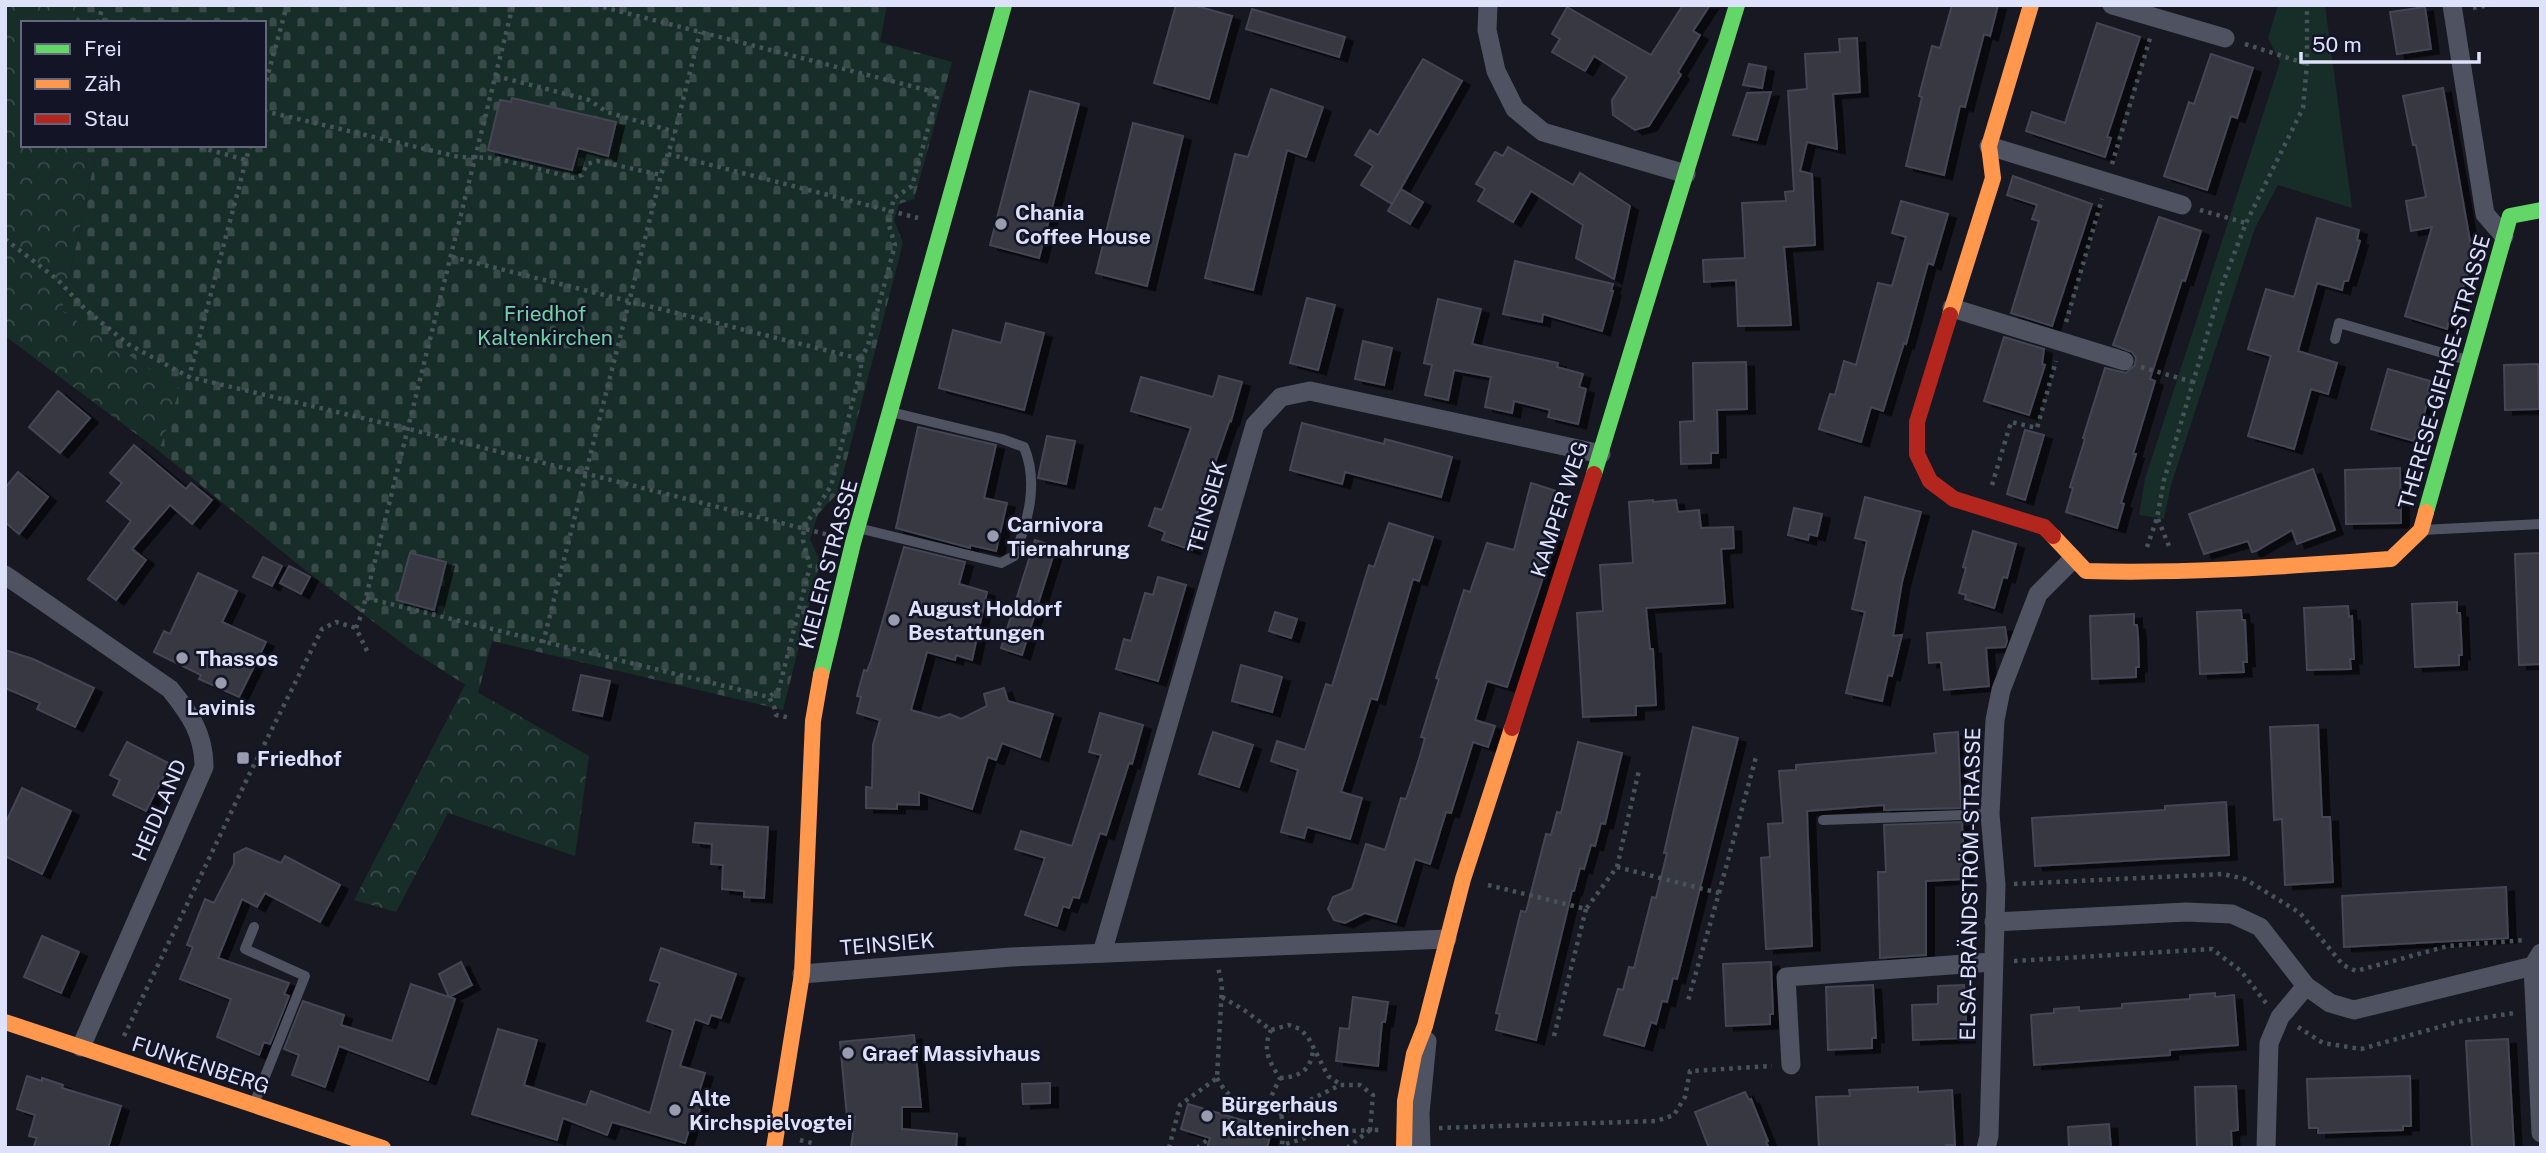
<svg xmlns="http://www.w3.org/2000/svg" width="2546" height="1153" font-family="'Public Sans',sans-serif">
<defs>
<pattern id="forest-crowns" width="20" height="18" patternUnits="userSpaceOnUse" patternTransform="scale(1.75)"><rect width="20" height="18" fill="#172d28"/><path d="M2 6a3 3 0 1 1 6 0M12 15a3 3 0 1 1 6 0" fill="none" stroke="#384b48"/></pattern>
<pattern id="cemetery-stones" width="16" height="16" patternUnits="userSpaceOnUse" patternTransform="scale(1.75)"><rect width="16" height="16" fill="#172d28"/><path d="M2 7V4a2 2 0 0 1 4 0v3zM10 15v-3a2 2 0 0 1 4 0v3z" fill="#384b48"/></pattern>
<filter id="shadow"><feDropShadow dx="8" dy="4.5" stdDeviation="0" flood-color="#0009"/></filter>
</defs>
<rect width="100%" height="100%" fill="#181822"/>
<g fill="url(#forest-crowns)">
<polygon points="5,5 80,5 75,23 23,23 23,145 65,145 95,159 62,311 181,389 159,451 5,336"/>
<polygon points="465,685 589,756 575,856 448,813 396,912 354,900"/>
</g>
<polygon fill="url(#cemetery-stones)" points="80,5 887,5 880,42 952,62 914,199 899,204 894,220 903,243 838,493 818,514 810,539 820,562 783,710 492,641 478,693 411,650 310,574 159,451 180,389 62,311 95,159 65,145 264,145 264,23 75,23"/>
<polygon fill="#172d28" points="2278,5 2325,5 2352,208 2278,185 2255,228 2171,485 2164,519 2139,515 2145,479 2280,62 2268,38"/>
<g fill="#373743" stroke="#444554" stroke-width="2" filter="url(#shadow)">
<polygon points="1176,5 1193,5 1232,16 1209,99 1154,83"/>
<polygon points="1683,5 1710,5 1693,31 1700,35 1678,72 1681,75 1649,126 1635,130 1613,115 1612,100 1627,77 1594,56 1585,71 1552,52 1560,39 1552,34 1567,7 1651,55"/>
<polygon points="1952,5 1998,5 1990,36 1984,34 1965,107 1960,106 1944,175 1906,166 1922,97 1919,96 1932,46 1940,48"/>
<polygon points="2425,7 2431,49 2397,54 2390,12"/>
<polygon points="1252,9 1345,37 1339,57 1246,29"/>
<polygon points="2097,23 2140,37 2107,137 2111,138 2105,157 2026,131 2032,112 2065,123"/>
<polygon points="1857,38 1860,92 1833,94 1837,149 1807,142 1800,171 1812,174 1815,245 1784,247 1791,325 1738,326 1736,280 1704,282 1703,260 1745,258 1742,203 1786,201 1785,192 1794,191 1788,91 1807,89 1805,54 1840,52 1839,39"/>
<polygon points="2211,54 2253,68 2237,118 2231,116 2207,190 2164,176 2189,102 2194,104"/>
<polygon points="1423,59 1462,81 1392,204 1361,185 1373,166 1355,155 1370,130 1378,135"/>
<polygon points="1749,64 1766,67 1762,88 1743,85"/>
<polygon points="2443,88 2470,241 2478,240 2453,321 2449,320 2447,329 2405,316 2432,227 2411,231 2406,201 2426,197 2416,145 2413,145 2403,96"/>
<polygon points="1271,89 1323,107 1306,157 1287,150 1253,290 1205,278 1235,154 1248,157"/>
<polygon points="1030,91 1079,104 1039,258 990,245"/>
<polygon points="1771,92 1757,140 1733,135 1747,93"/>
<polygon points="512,98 616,122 608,156 578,148 572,170 488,150 500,100 511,102"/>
<polygon points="1133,123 1183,136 1147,286 1096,273"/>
<polygon points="1508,147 1573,185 1580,173 1630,206 1614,279 1576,258 1583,225 1531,191 1513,222 1478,201 1485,189 1476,184 1495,152 1503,156"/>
<polygon points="2013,176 2092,204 2052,326 2011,313 2039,221 2032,219 2037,205 2007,195"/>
<polygon points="1401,189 1423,202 1410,224 1388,211"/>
<polygon points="1901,201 1948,214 1933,265 1928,263 1906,344 1904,343 1883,411 1871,407 1861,442 1819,429 1830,394 1835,395 1844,361 1856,365 1878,283 1892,286 1906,237 1892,233"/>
<polygon points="2159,217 2201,231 2185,281 2182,280 2150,379 2155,381 2133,454 2136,454 2121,503 2124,504 2117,528 2066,512 2073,488 2070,487 2085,439 2083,438 2105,368 2126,373 2135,365 2136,358 2132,352 2113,345"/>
<polygon points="2317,218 2359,230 2357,240 2360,241 2348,281 2344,281 2342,290 2317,283 2298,351 2337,363 2328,394 2311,389 2294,449 2248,436 2271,356 2248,349 2266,289 2294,297"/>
<polygon points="1515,261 1613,284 1611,291 1613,291 1602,331 1543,314 1542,322 1503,314"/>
<polygon points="1307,298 1335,305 1318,370 1290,363"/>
<polygon points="1438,299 1481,309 1472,344 1558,363 1557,367 1583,374 1579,387 1586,389 1578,424 1548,417 1550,410 1514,401 1512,413 1485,407 1491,377 1454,370 1448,400 1425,395 1432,365 1424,363"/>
<polygon points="1006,323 1044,333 1024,410 939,388 953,330 1001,343"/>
<polygon points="2004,337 2044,349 2042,364 2045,365 2029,415 1984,401"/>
<polygon points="1363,341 1392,348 1384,385 1355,379"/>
<polygon points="1746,362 1747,409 1717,410 1718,453 1711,453 1711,463 1681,464 1680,422 1694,421 1693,363"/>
<polygon points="2538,364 2539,409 2505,410 2504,365"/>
<polygon points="2388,369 2430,381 2428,391 2430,392 2419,433 2416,432 2414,441 2371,429"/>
<polygon points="1219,376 1242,382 1231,421 1230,420 1197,514 1204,517 1192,550 1162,540 1165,532 1149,526 1155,508 1162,510 1191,428 1131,411 1141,377 1213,397"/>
<polygon points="58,391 90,418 60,453 29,427"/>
<polygon points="1302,423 1384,444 1385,439 1452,457 1441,497 1345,472 1342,484 1290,470"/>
<polygon points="918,427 996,445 984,498 1007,503 996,551 970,545 970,548 896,528"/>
<polygon points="2025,430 2044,435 2025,500 2007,494"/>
<polygon points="1047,436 1075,441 1066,484 1038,478"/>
<polygon points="134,445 186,489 191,483 212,500 192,524 170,505 132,549 146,560 116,600 88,579 131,521 107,501 122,483 110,473"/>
<polygon points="2400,468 2401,523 2346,524 2345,470"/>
<polygon points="2313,469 2335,530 2297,544 2292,530 2256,551 2252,552 2248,541 2204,554 2189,514"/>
<polygon points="18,472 48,497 19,534 5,522 5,488"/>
<polygon points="1531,483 1556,491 1543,534 1556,538 1507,687 1487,681 1475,720 1495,726 1488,747 1473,742 1451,813 1446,812 1430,864 1415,859 1396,922 1365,913 1345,923 1334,920 1328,909 1333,897 1352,889 1366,844 1385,850 1401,798 1406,799 1419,759 1425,738 1421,737 1439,679 1436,678 1464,590 1470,592 1487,543 1514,550"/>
<polygon points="1865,497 1921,512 1902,582 1893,636 1902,635 1892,676 1888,675 1882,701 1846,693 1865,612 1852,609 1867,541 1855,538"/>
<polygon points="1653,500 1653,502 1676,500 1678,512 1699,510 1701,528 1733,527 1734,548 1721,549 1725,603 1646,608 1650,649 1653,649 1656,705 1636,706 1636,715 1583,717 1577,613 1603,611 1600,565 1633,563 1629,502"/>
<polygon points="1794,508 1822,514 1817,536 1809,534 1808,540 1788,535"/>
<polygon points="1389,523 1433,537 1419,581 1413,579 1377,700 1371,698 1341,792 1362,798 1350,839 1307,827 1304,838 1281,832 1298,770 1271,761 1277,741 1305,750 1326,684 1332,686 1369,565 1374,567"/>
<polygon points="1973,531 2016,544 2007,578 2003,577 1994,608 1965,599 1966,595 1959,593 1966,568 1963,567"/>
<polygon points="1035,540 1056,547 1022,655 1001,648"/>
<polygon points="904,547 965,562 959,584 987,592 972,660 956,655 955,660 927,652 911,710 939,718 950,714 961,719 987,706 984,694 1004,688 1008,701 1053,714 1040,757 1002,743 996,760 988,757 972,809 919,792 919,805 897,804 897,809 866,808 866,787 872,788 873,745 880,720 857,713 861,697 857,696 864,670 867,671 871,661"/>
<polygon points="410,553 446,562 434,610 397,600"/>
<polygon points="2541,553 2541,664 2519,665 2515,554"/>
<polygon points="263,557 282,566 272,586 253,577"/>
<polygon points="289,566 310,577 301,594 280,583"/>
<polygon points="198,573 237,591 222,622 266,642 239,697 199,679 201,675 154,652 164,631 170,634"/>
<polygon points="1158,577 1186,585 1158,681 1116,669 1124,639 1131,641 1145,593 1153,595"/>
<polygon points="2457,602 2457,613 2460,613 2462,655 2459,655 2459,665 2415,667 2412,604"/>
<polygon points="2348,606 2349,617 2352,616 2354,659 2350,659 2351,669 2307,670 2304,608"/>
<polygon points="2241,610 2242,620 2245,620 2247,662 2243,662 2244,672 2200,674 2197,612"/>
<polygon points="1275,612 1297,619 1291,638 1269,631"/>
<polygon points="2134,614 2134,625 2137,625 2138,636 2139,667 2136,667 2136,677 2092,679 2090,616"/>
<polygon points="2005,627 2007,641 2005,647 1986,648 1989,686 1944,690 1941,662 1929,663 1927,633"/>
<polygon points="5,650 33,659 94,688 75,727 37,709 40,703 5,688"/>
<polygon points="1241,665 1282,677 1272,712 1232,701"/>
<polygon points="581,675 610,681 602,716 573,710"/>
<polygon points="1100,713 1143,725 1132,764 1129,763 1106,835 1100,833 1079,898 1073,897 1069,908 1063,906 1057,926 1025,915 1045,858 1015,849 1021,831 1072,846 1101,755 1089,752"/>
<polygon points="2318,725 2322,817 2330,817 2333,882 2285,885 2282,819 2274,820 2270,727"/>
<polygon points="1693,727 1738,738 1677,979 1673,978 1667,1002 1662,1001 1656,1024 1651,1022 1644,1046 1604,1035 1618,989 1623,990 1629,967 1634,968 1652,897 1656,898 1667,853 1664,853"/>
<polygon points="1213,732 1253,745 1239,787 1199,774"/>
<polygon points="1958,732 1961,808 1884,810 1884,805 1807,811 1812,946 1766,949 1761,858 1770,857 1768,824 1783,823 1779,771 1796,770 1796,765 1936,753 1934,734"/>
<polygon points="127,742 170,764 146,811 113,795 120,780 110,775"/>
<polygon points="1578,742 1622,753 1605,824 1601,823 1595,846 1591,845 1584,869 1580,868 1574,891 1572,891 1536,1040 1496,1030 1500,1014 1496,1013 1521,911 1526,912 1546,834 1551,835 1557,812 1561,813"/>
<polygon points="22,788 71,811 42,874 5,856 5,824"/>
<polygon points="2226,802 2229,855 2035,866 2032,818 2165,810 2165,806"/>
<polygon points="1962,822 1965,879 1926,881 1926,955 1880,958 1878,872 1886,872 1884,825"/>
<polygon points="695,823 768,827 764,898 744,897 744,891 722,889 723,865 711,864 712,844 693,842"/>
<polygon points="246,848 281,863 285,856 340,885 320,922 265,893 257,907 242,899 218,958 289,983 284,994 289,996 270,1044 264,1042 259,1055 217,1037 231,999 180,979 193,947 187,945 205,899 214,903 234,864 234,854"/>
<polygon points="2506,887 2508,938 2344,947 2342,896"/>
<polygon points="42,936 79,952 61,993 24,977"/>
<polygon points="661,948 736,974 721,1018 711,1015 708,1024 695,1019 680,1066 705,1073 698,1096 703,1097 696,1124 691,1123 685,1143 612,1122 607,1135 563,1118 557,1140 472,1114 498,1029 537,1040 524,1085 586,1105 591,1091 650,1113 673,1030 647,1021 660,983 650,980"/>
<polygon points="461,962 472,985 449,997 455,999 428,1080 339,1046 325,1087 292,1075 299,1055 284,1049 303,1001 344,1015 341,1025 392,1041 411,984 449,997 439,974"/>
<polygon points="1771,962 1773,1014 1770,1014 1770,1024 1726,1026 1723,964"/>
<polygon points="1873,985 1876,1038 1872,1038 1872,1048 1828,1050 1826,987"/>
<polygon points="1964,985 1967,1038 1913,1040 1912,1005 1938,1004 1938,986"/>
<polygon points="2215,993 2215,997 2234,995 2238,1045 2170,1050 2170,1055 2034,1065 2031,1015 2054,1013 2054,1009 2079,1007 2079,1011 2122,1008 2122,1004 2190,999 2190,995"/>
<polygon points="1353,997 1388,1002 1385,1022 1382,1022 1378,1066 1336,1061 1340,1028 1349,1029"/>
<polygon points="914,1035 921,1107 902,1107 902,1129 957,1134 956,1148 851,1148 855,1117 847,1117 840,1042"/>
<polygon points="2508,1039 2514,1148 2472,1148 2466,1041"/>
<polygon points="27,1076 42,1081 42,1078 63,1085 62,1088 121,1106 108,1148 33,1148 37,1138 29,1136 35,1115 17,1109"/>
<polygon points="2410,1076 2411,1126 2403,1126 2403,1130 2318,1133 2318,1128 2309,1128 2307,1079"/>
<polygon points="1050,1083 1050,1103 1023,1104 1022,1084"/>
<polygon points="2236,1086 2238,1130 2231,1131 2232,1148 2197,1148 2195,1087"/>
<polygon points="1918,1087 1918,1092 1952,1090 1955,1145 1946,1145 1947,1148 1819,1148 1816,1097 1850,1096 1849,1090"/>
<polygon points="1745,1092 1749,1100 1751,1099 1768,1141 1766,1142 1769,1148 1709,1148 1695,1112"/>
<polygon points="1188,1104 1272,1129 1267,1148 1207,1148 1210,1138 1181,1129"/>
<polygon points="2109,1124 2111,1148 2069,1148 2068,1127"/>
</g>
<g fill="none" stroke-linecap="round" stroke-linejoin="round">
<g stroke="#46545a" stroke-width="4.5" stroke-dasharray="3.5 5" stroke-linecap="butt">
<polyline points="595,5 938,93 912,186 894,198 888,222 895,245 868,345 861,359 861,369 831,486 804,527 803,540 810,566 779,689 769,697"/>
<polyline points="2473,8 2490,5"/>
<polyline points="98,23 103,5"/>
<polyline points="2245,44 2307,64"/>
<polyline points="496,76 589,100 607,112 675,132"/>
<polyline points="264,89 287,5"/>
<polyline points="264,111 459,157 495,158 574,178 582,175 587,164 597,161 661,175"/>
<polyline points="192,145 246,160"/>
<polyline points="250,145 189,377 409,429 829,535"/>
<polyline points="668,154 918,218"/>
<polyline points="2112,164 2151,35"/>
<polyline points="2200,210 2246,223"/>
<polyline points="5,239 58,280 85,309 128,344 189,377"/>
<polyline points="452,257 861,359"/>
<polyline points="2066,322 2102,199"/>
<polyline points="2141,367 2193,382"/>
<polyline points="1992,485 2011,422 2037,428 2056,361"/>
<polyline points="2158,519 2169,546"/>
<polyline points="2147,547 2157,518 2164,480 2222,285 2246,223 2303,108 2307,64 2307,5"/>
<polyline points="366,598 769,697 775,709 776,715 791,718"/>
<polyline points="543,643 661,175 675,132 700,32"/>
<polyline points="367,651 356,628 362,613 513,5"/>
<polyline points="1617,867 1719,893 1687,1004"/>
<polyline points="2014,884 2223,874 2245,879 2300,913 2343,965 2356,971 2448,946 2526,940"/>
<polyline points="1488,885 1586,909 1617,867 1639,770"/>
<polyline points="1719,893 1756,757"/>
<polyline points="2014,961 2212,949 2241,971 2266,1003"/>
<polyline points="1222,997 1244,1010 1271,1030 1289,1025 1300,1029 1308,1037 1328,1076 1340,1084"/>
<polyline points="2298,1027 2323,1043 2361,1049 2457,1022 2514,1013"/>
<polyline points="124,1036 248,777 322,629 336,622 356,628"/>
<polyline points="1554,1036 1586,909"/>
<path d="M1217,1078C1240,1121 1262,1089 1281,1114L1340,1085H1360L1373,1095L1370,1130L1326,1132L1282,1145L1284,1128L1281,1114"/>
<path d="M1280,1078C1301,1077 1312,1069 1313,1048"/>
<path d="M1268,1103L1280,1078C1269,1062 1262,1049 1271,1030"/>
<polyline points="1439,1128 1656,1121 1674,1115 1685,1097 1690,1071 1772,1066"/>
<polyline points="800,1140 816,1144"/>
<polyline points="1169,1148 1180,1105 1217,1078 1222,985 1218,967"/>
<polyline points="1197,1148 1210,1138"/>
<polyline points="1347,1148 1370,1130 1381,1130"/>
</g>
<g stroke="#4e5261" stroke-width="10">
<polyline points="2335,339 2339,323 2467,360"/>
<path d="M858,528L1001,563L1014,556C1028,522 1039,483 1024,447L1002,439L891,412"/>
<polyline points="2422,530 2541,524"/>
<polyline points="1823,820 1990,814"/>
<polyline points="254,1104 305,976 245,949 254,927"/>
</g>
<g stroke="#4e5261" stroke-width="19">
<polyline points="1488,5 1487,30 1496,71 1515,109 1543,132 1686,174"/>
<polyline points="2112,5 2225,38"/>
<polyline points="2452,5 2485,214 2504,236"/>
<polyline points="1989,146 2182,205"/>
<polyline points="1952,308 2124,361"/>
<path d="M5,575L170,689C190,714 204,734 204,767L81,1047"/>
<polyline points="1994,922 2186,912 2232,914 2260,927 2306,986 2330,1003 2354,1010 2533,966 2541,953"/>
<polyline points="1102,953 1255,425 1281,397 1310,391 1601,454"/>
<polyline points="2533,966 2541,1133"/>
<polyline points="802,974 1011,957 1447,939"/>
<polyline points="1791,1065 1786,977 1992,962"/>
<polyline points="1421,1148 1420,1113 1427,1041"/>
<polyline points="1986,1148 1989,1136 1996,885 1990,814 1995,720 2001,690 2038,594 2073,559"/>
<polyline points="2266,1148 2269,1043 2280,1017 2306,986"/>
</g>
<g stroke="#63d668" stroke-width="16">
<polyline points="1594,474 1737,5"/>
<polyline points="2426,512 2510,216 2541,210"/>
<polyline points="821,675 853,543 1004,5"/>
</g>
<g stroke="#ff974d" stroke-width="16">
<polyline points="1950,315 1993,178 1989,146 2031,5"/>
<path d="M2053,536L2086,571C2188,574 2289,566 2391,559L2421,530L2426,512"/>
<polyline points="5,1022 383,1148"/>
<polyline points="774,1148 802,974 813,721 821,675"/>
<polyline points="1404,1148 1405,1101 1414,1054 1425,1026 1463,879 1512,728"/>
</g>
<g stroke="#b3261e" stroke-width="16">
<polyline points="1950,315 1917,422 1917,454 1930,481 1954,499 2044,527 2053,536"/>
<polyline points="1512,728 1594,474"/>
</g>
</g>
<g fill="#999bae" stroke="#131527" stroke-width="2.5">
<circle cx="1001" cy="224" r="7"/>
<circle cx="993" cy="536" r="7"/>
<circle cx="894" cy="620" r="7"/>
<circle cx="182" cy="658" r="7"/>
<circle cx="221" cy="683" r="7"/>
<rect x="236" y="751" width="14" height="14" rx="3.5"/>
<circle cx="848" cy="1053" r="7"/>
<circle cx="675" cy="1110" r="7"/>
<circle cx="1207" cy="1116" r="7"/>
</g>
<g text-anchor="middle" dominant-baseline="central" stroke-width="5" stroke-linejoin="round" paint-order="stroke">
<g font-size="21" font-weight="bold" fill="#dee1fa" stroke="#131527" text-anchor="start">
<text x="1015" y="212">Chania<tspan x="1015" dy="24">Coffee House</tspan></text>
<text x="1007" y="524">Carnivora<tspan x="1007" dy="24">Tiernahrung</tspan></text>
<text x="908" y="608">August Holdorf<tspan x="908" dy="24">Bestattungen</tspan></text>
<text x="196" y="658">Thassos</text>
<text x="221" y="707" text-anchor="middle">Lavinis</text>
<text x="257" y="758">Friedhof</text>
<text x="862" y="1053">Graef Massivhaus</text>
<text x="689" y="1098">Alte<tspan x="689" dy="24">Kirchspielvogtei</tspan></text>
<text x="1221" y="1104">Bürgerhaus<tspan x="1221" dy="24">Kaltenirchen</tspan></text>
</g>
<g font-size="21" fill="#72d2a4" stroke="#131527">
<text x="545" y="313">Friedhof<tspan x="545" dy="24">Kaltenkirchen</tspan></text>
</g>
<g font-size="21" fill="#dee1fa" stroke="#131527">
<text transform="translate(2444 372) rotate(-74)">THERESE-GIEHSE-STRASSE</text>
<text transform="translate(1207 507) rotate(-74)">TEINSIEK</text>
<text transform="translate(1559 509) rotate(-72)">KAMPER WEG</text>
<text transform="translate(828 564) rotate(-75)">KIELER STRASSE</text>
<text transform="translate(159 810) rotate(-67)">HEIDLAND</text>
<text transform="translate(1970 884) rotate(-89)">ELSA-BRÄNDSTRÖM-STRASSE</text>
<text transform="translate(887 944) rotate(-5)">TEINSIEK</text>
<text transform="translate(201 1065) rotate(18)">FUNKENBERG</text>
</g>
</g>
<rect width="2546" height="1153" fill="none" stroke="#dee1fa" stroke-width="14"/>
<rect x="21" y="21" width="245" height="126" fill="#131527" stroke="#64677b" stroke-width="2"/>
<rect x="35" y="44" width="35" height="10" fill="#63d668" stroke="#64677b" stroke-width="2"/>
<text x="84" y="56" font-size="21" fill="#dee1fa">Frei</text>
<rect x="35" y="79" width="35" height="10" fill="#ff974d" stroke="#64677b" stroke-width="2"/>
<text x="84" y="91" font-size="21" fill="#dee1fa">Zäh</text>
<rect x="35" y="114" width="35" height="10" fill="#b3261e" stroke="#64677b" stroke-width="2"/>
<text x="84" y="126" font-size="21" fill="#dee1fa">Stau</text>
<path d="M2301 52v10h178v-10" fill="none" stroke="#dee1fa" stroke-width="3.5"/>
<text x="2312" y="52" font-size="21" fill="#dee1fa" stroke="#131527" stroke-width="5" paint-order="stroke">50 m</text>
</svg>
